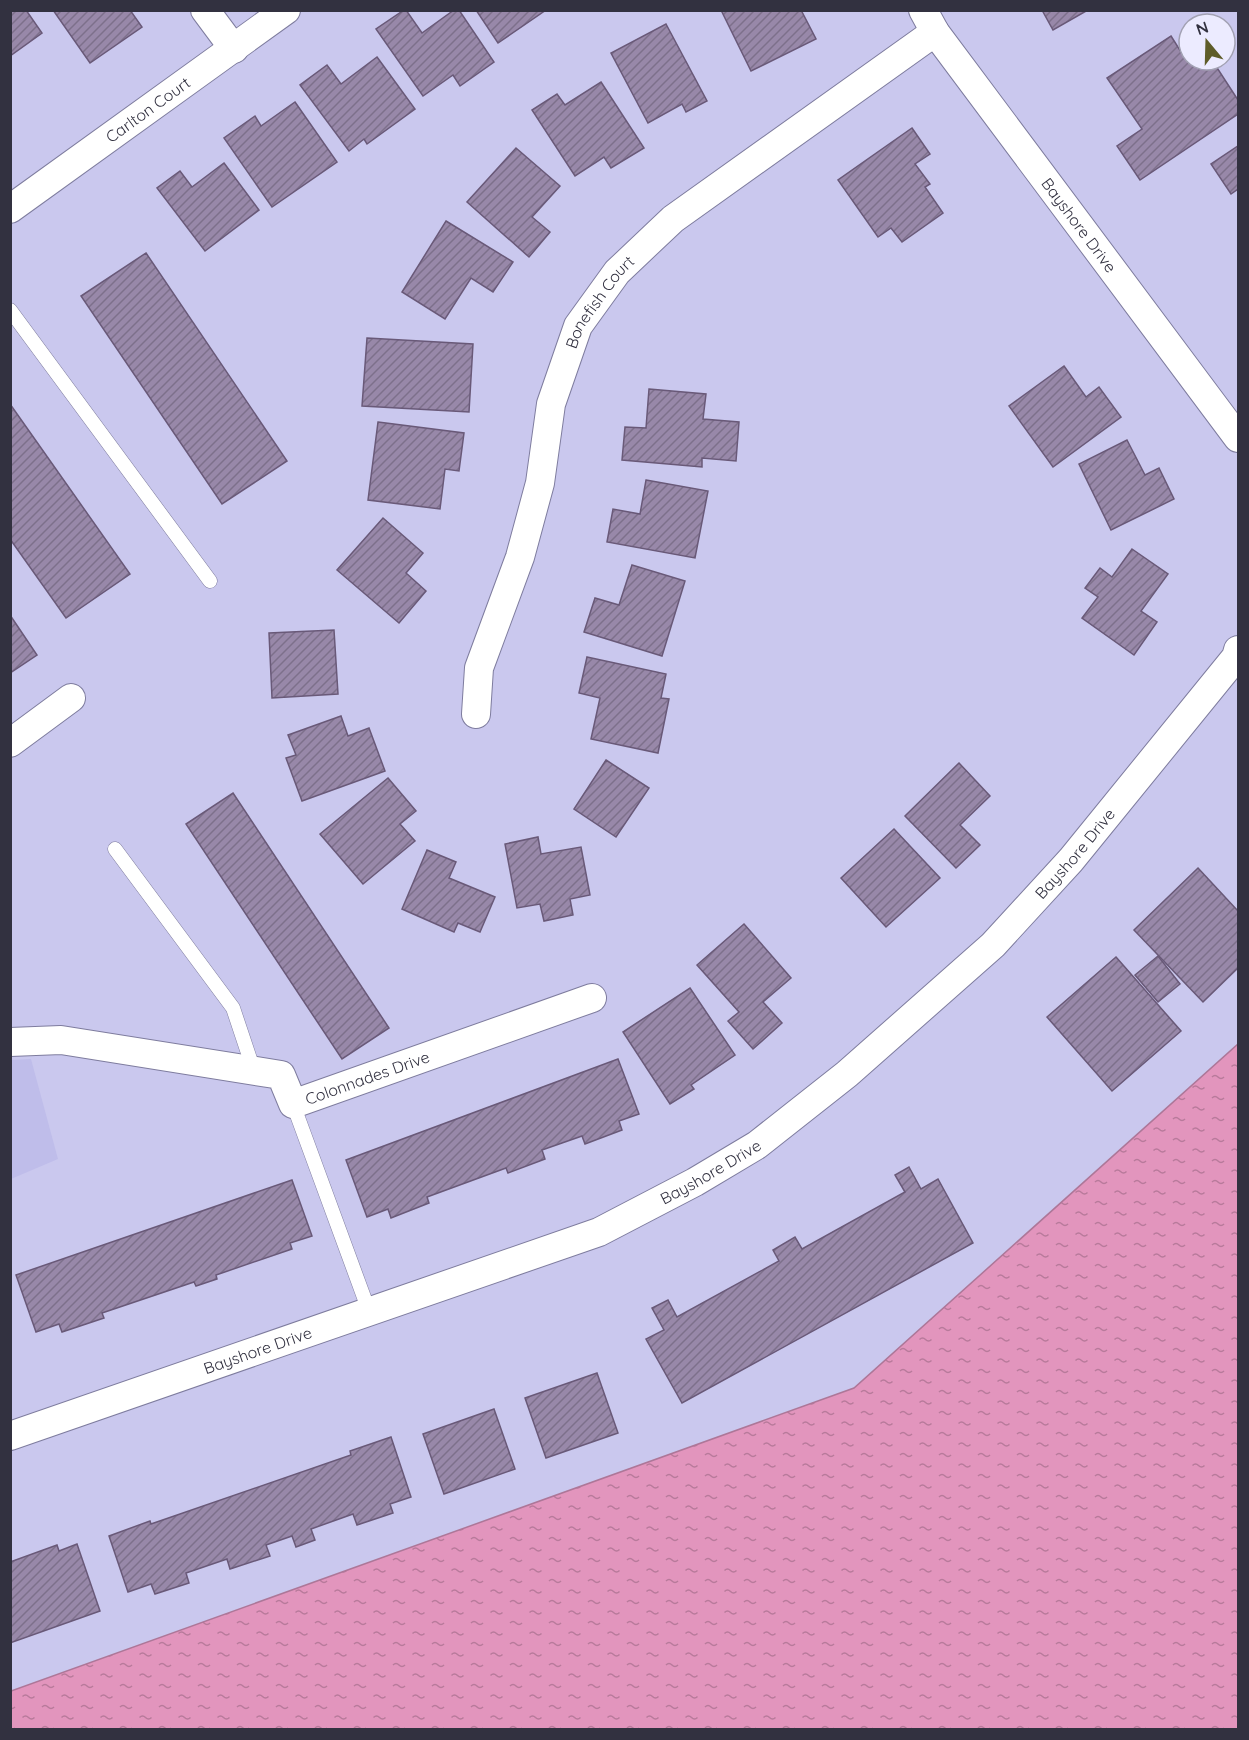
<svg xmlns="http://www.w3.org/2000/svg" width="1249" height="1740" font-family="Quicksand,sans-serif">
<defs>
<pattern id="water-ripples" width="26" height="14" patternUnits="userSpaceOnUse" patternTransform="scale(1.5)"><rect width="26" height="14" fill="#e295bd"/><path d="M2 4q2-2 4 0t4 0M15 11q2-2 4 0t4 0" fill="none" stroke="#b87a9b"/></pattern>
<pattern id="building-hatch" width="6" height="6" patternUnits="userSpaceOnUse" patternTransform="scale(1.5)"><rect width="6" height="6" fill="#9888a9"/><path d="M-1 1l2-2M0 6l6-6M5 7l2-2" fill="none" stroke="#7d708b"/></pattern>
</defs>
<rect width="100%" height="100%" fill="#cac8ee"/>
<polygon fill="#bfbdea" points="31,1059 58,1159 11,1179 11,1060"/>
<polygon fill="url(#water-ripples)" stroke="#ad7798" stroke-width="1.5" points="1238,1044 1238,1729 11,1729 11,1691 854,1388"/>
<g fill="url(#building-hatch)" stroke="#695978" stroke-width="1.5">
<polygon points="10,10 26,10 42,33 10,56"/>
<polygon points="53,10 130,10 142,27 90,63"/>
<polygon points="404,10 406,10 422,33 454,10 459,10 494,62 460,86 453,75 423,96 376,29"/>
<polygon points="476,10 546,10 498,43"/>
<polygon points="721,10 801,10 816,39 751,71"/>
<polygon points="1042,10 1088,10 1053,30"/>
<polygon points="666,24 707,101 686,112 682,104 648,123 611,53"/>
<polygon points="1171,36 1181,52 1189,46 1189,60 1212,60 1238,100 1238,114 1140,180 1117,146 1142,129 1107,78"/>
<polygon points="377,57 415,109 367,144 364,139 349,151 300,85 327,65 341,84"/>
<polygon points="601,82 644,148 611,168 604,157 575,176 532,110 557,94 565,105"/>
<polygon points="295,102 337,162 272,207 224,138 255,116 261,126"/>
<polygon points="912,128 930,154 915,164 930,184 925,187 943,213 902,242 891,228 878,237 838,180"/>
<polygon points="1238,146 1238,189 1231,194 1211,164"/>
<polygon points="516,148 560,186 532,217 550,232 529,257 467,202"/>
<polygon points="224,163 259,210 205,251 157,188 180,171 192,187"/>
<polygon points="446,221 513,262 493,292 471,278 445,319 402,292"/>
<polygon points="146,253 287,461 222,504 81,296"/>
<polygon points="367,338 473,344 469,412 362,406"/>
<polygon points="1064,366 1086,397 1099,387 1121,417 1053,467 1009,406"/>
<polygon points="649,389 706,394 703,419 739,422 736,461 702,458 702,467 622,460 625,427 646,428"/>
<polygon points="10,404 130,574 66,618 10,539"/>
<polygon points="378,422 464,433 459,471 445,469 440,509 368,500"/>
<polygon points="1127,440 1145,475 1159,468 1174,499 1111,530 1079,464"/>
<polygon points="646,480 708,491 695,558 607,542 613,509 640,514"/>
<polygon points="383,518 423,553 406,573 426,591 399,623 337,570"/>
<polygon points="1132,549 1168,574 1141,611 1157,622 1134,655 1082,618 1098,597 1085,588 1100,568 1112,577"/>
<polygon points="632,565 685,581 662,656 584,632 595,598 619,605"/>
<polygon points="10,615 37,655 10,673"/>
<polygon points="334,630 338,694 272,698 269,633"/>
<polygon points="587,657 666,674 661,698 669,699 658,753 591,739 600,698 579,693"/>
<polygon points="341,716 348,736 369,728 385,771 302,801 286,758 296,755 288,735"/>
<polygon points="606,760 649,788 616,837 574,809"/>
<polygon points="959,763 990,796 960,825 980,845 956,868 905,816"/>
<polygon points="388,778 416,811 400,824 415,841 363,884 320,834"/>
<polygon points="233,793 389,1028 342,1059 186,824"/>
<polygon points="894,829 940,878 886,927 841,878"/>
<polygon points="538,837 541,854 581,847 590,895 570,899 573,915 544,921 540,904 517,908 505,844"/>
<polygon points="427,850 456,862 449,878 495,897 480,932 458,923 454,932 402,909"/>
<polygon points="1198,868 1238,911 1238,968 1203,1002 1134,930"/>
<polygon points="744,924 791,978 763,1002 782,1023 753,1049 728,1021 739,1012 697,965"/>
<polygon points="1158,956 1180,984 1158,1002 1135,975"/>
<polygon points="1116,957 1181,1031 1112,1091 1047,1017"/>
<polygon points="690,988 735,1055 691,1085 694,1089 670,1104 623,1032"/>
<polygon points="618,1059 639,1114 619,1121 622,1130 585,1144 582,1136 542,1150 545,1159 508,1173 506,1168 427,1197 429,1203 391,1218 388,1209 367,1217 346,1160"/>
<polygon points="909,1167 921,1189 938,1179 973,1243 682,1403 646,1339 664,1330 652,1308 668,1300 677,1317 779,1261 773,1250 795,1237 802,1249 905,1192 895,1175"/>
<polygon points="292,1180 312,1236 290,1243 292,1249 216,1275 217,1279 196,1286 194,1282 102,1313 104,1318 62,1332 59,1324 36,1332 16,1275"/>
<polygon points="597,1373 618,1433 546,1458 525,1398"/>
<polygon points="494,1409 515,1469 444,1494 423,1434"/>
<polygon points="391,1437 411,1497 390,1504 393,1513 357,1525 353,1514 311,1529 315,1540 296,1547 292,1536 266,1545 270,1556 230,1569 227,1559 186,1573 189,1583 155,1594 151,1584 128,1592 109,1536 150,1521 151,1524 351,1455 350,1451"/>
<polygon points="77,1544 100,1611 10,1643 10,1562 57,1545 59,1551"/>
</g>
<g fill="none" stroke-linecap="round" stroke-linejoin="round">
<defs>
<g id="service">
<polyline points="10,310 210,581"/>
<polyline points="115,849 233,1008 254,1071"/>
<polyline points="293,1104 369,1311"/>
</g>
<g id="minor">
<polyline points="205,10 234,49"/>
<path id="s1" d="M923,10L935,32L1238,438"/>
<path id="s2" d="M10,209L286,10"/>
<path id="s3" d="M476,714L479,668L520,557L540,483L551,404L578,326L617,272L673,219L935,32"/>
<polyline points="10,743 71,698"/>
<path id="s4" d="M10,1042L61,1040L281,1075L293,1104L592,998"/>
<path id="s5" d="M10,1436L599,1232L695,1182L757,1145L847,1074L993,945L1071,860L1236,657L1238,650"/>
</g>
</defs>
<use href="#service" stroke="#7e7c9e" stroke-width="15"/>
<use href="#minor" stroke="#7e7c9e" stroke-width="30"/>
<use href="#service" stroke="#fff" stroke-width="14"/>
<use href="#minor" stroke="#fff" stroke-width="28"/>
</g>
<g text-anchor="middle" dominant-baseline="central" stroke-width="4.5" stroke-linejoin="round" paint-order="stroke">
<g font-size="16" fill="#323140" stroke="#ecebff">
<text stroke="none"><textPath href="#s2" startOffset="170">Carlton Court</textPath></text>
<text stroke="none"><textPath href="#s1" startOffset="266">Bayshore Drive</textPath></text>
<text stroke="none"><textPath href="#s3" startOffset="435">Bonefish Court</textPath></text>
<text stroke="none"><textPath href="#s5" startOffset="1236">Bayshore Drive</textPath></text>
<text stroke="none"><textPath href="#s4" startOffset="384">Colonnades Drive</textPath></text>
<text stroke="none"><textPath href="#s5" startOffset="750">Bayshore Drive</textPath></text>
<text stroke="none"><textPath href="#s5" startOffset="262">Bayshore Drive</textPath></text>
</g>
</g>
<rect width="1249" height="1740" fill="none" stroke="#323140" stroke-width="24"/>
<g transform="translate(1207 42) rotate(341)"><circle r="28" fill="#ecebff" stroke="#a2a1b3" stroke-width="1.5"/>
<path d="M0-4.5L10 22L0 15L-10 22Z" fill="#5e5c29"/>
<text y="-9" font-size="16" font-weight="bold" text-anchor="middle" fill="#323140">N</text>
</g>
</svg>
